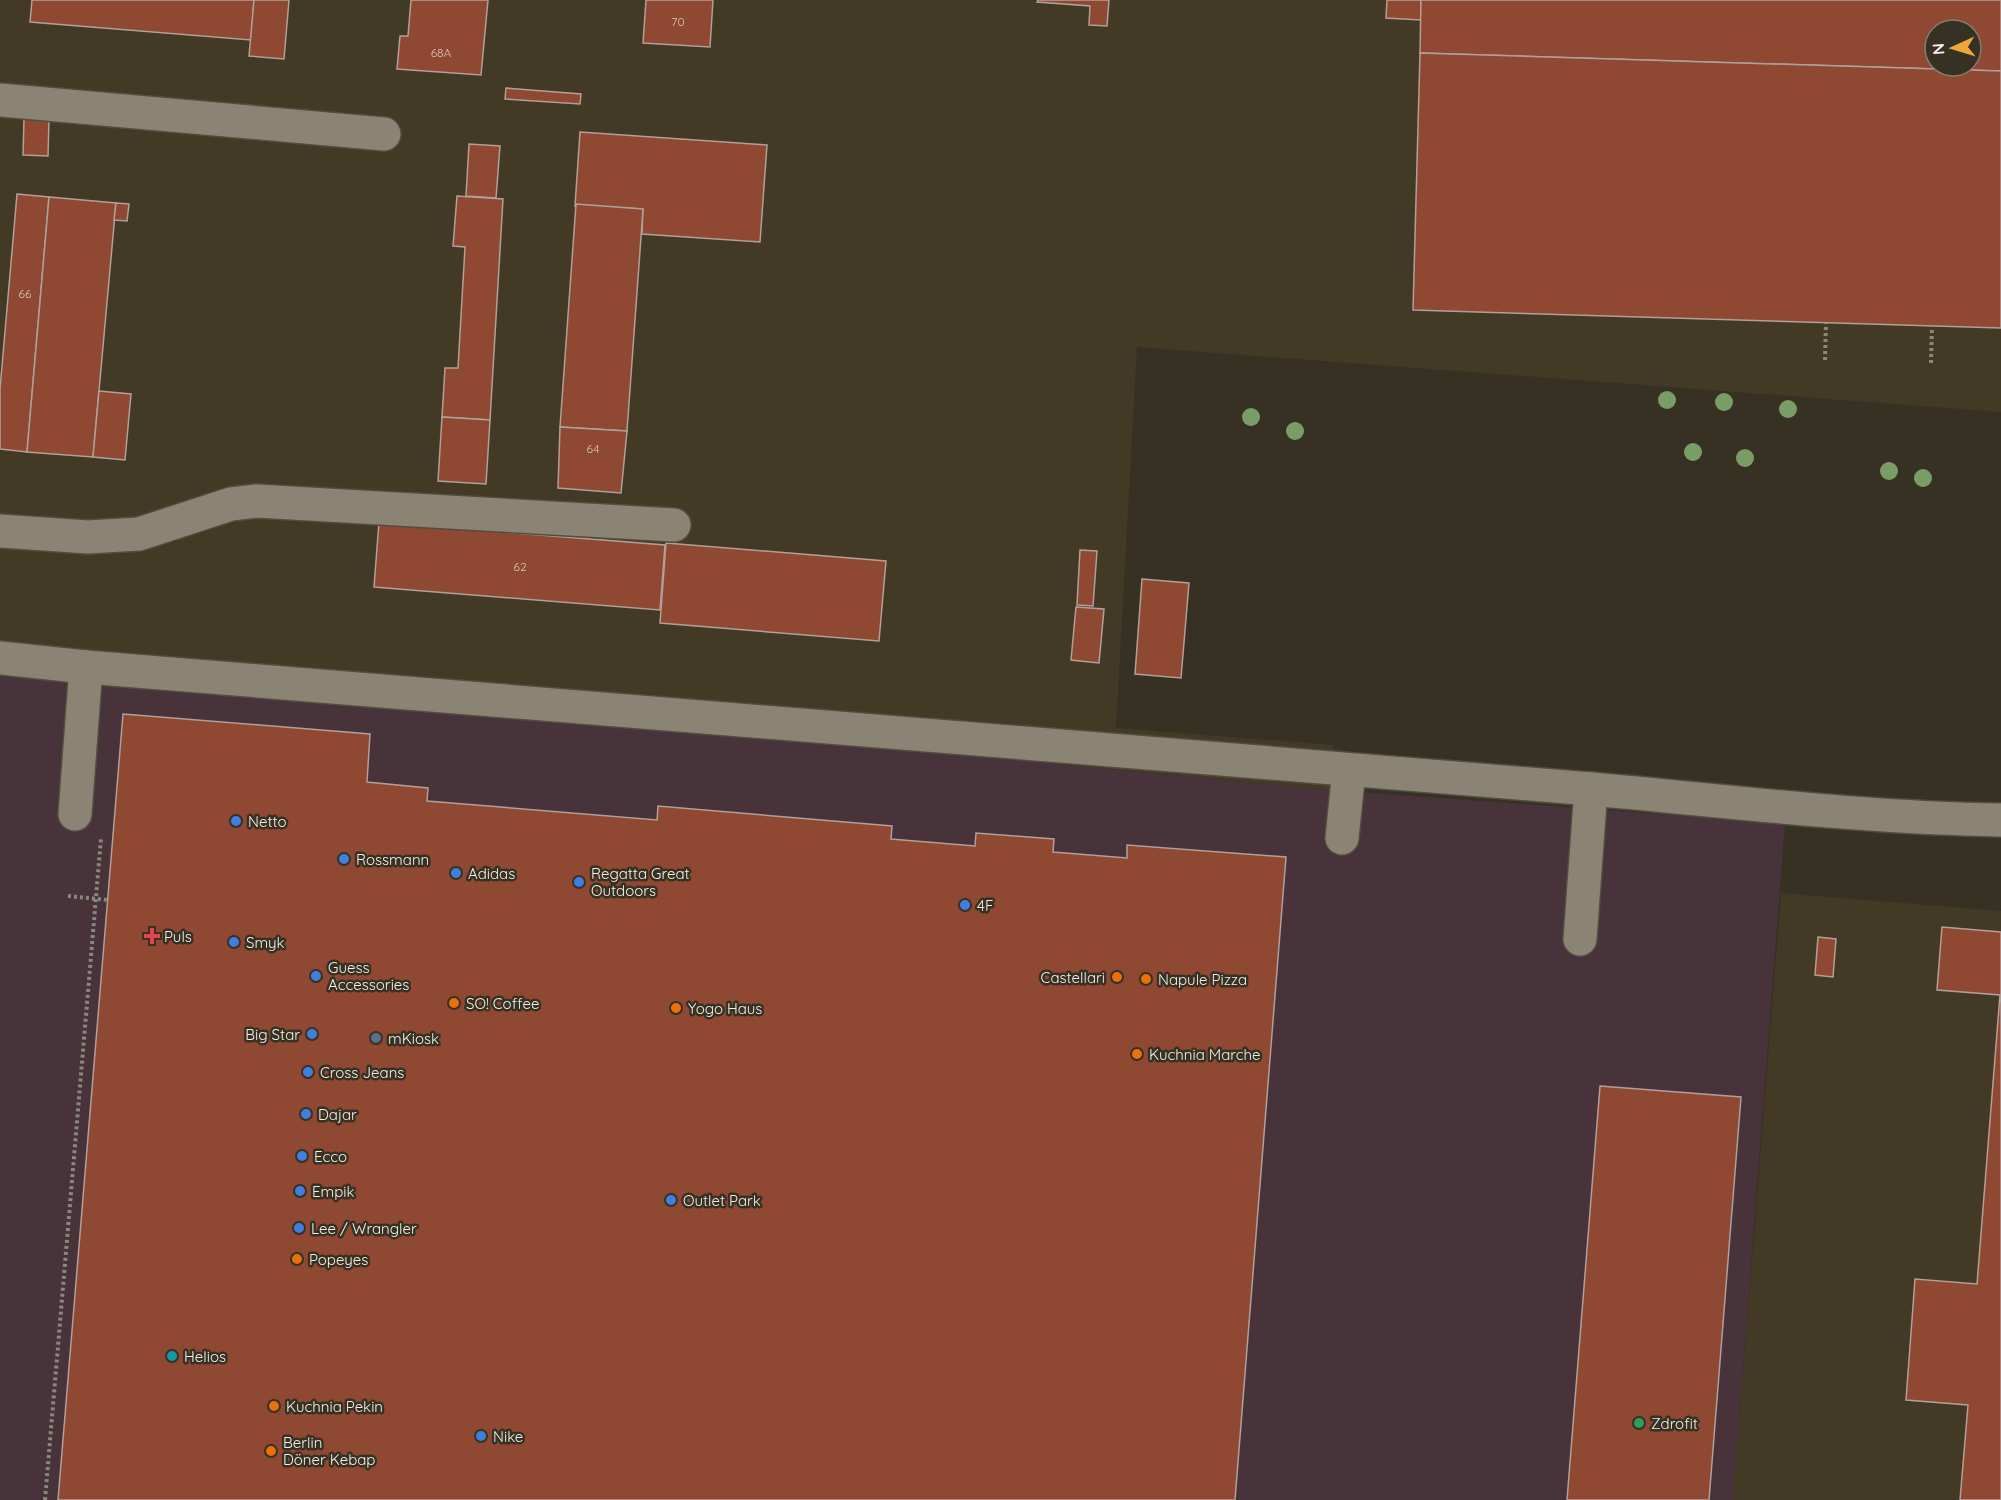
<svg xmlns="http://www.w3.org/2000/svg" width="2001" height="1500" font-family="Quicksand,sans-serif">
<rect width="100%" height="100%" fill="#373124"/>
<polygon fill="#473339" points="0,672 858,745 1329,790 1785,823 1733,1500 0,1500"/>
<g fill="#433a26" fill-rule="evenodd">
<path d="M0,0H2001V412L1137,347L1116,728L1334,745L1329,790L858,745L0,672ZM1935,30H1971V66H1935Z"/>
<polygon points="1781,893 2001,911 2001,1500 1733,1500"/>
</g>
<g fill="#8f4831" stroke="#b29f9a" stroke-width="1.5" fill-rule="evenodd">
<polygon points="32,0 254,0 251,40 30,22"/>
<polygon points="254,0 289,0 284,59 249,56"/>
<polygon points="411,0 488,0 481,75 397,69 400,36 408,36"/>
<polygon points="646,0 713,0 710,47 643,43"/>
<polygon points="1038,0 1109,0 1107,26 1089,25 1090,6 1037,2"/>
<polygon points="1387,0 1421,0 1421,20 1386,18"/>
<path d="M1421,0H2001V71L1420,53ZM1935,30H1971V66H1935Z"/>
<polygon points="1420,53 2001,71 2001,328 1413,310"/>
<polygon points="506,88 581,94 580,104 505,99"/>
<polygon points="24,119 49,119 48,156 23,155"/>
<polygon points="580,132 767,145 760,242 642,234 643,209 575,206"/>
<polygon points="469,144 500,146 496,198 466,196"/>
<polygon points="17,194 49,197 27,452 0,449 0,389"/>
<polygon points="457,196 503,199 490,420 442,417 445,368 458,368 465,247 453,246"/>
<polygon points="49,197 116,203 93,457 27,452"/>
<polygon points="116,203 129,204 127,221 114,220"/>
<polygon points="576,204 643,209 627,431 560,427"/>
<polygon points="99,391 131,394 125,460 93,457"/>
<polygon points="442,417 490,420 486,484 438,481"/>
<polygon points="560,427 627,431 621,493 558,488"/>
<polygon points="379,522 665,545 660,610 374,587"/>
<polygon points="666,543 886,561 879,641 660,623"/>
<polygon points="1080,550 1097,551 1093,606 1077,605"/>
<polygon points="1142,579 1189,583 1181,678 1135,674"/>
<polygon points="1076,607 1104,609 1099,663 1071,660"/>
<polygon points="123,714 370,734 367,782 428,788 427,801 657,820 658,806 892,826 891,839 975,846 976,833 1054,839 1053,852 1127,858 1127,845 1286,857 1235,1500 58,1500"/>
<polygon points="1942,927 2001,932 2001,1500 1960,1500 1968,1405 1906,1400 1915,1279 1977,1284 2000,995 1937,990"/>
<polygon points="1818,937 1836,939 1833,977 1815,975"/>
<polygon points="1600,1086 1741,1097 1709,1500 1567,1500"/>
</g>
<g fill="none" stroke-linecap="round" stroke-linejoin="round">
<defs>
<g id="minor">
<polyline points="0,100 384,134"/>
<polyline points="0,531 88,537 139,534 231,504 257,501 674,525"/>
<path d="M0,658L86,667L1591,789C1727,801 1864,818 2001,820"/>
<polyline points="75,814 86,667"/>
<polyline points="1342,838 1349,770"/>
<polyline points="1580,939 1591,789"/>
</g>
</defs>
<use href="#minor" stroke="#514d41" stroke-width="36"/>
<g stroke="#8c877c" stroke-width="4" stroke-dasharray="3 3" stroke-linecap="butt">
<polyline points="1825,360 1826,323"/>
<polyline points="1931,363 1932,326"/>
<polyline points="68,896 108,900"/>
<polyline points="45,1500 101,838"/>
</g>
<use href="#minor" stroke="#8b8475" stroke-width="33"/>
</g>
<g fill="#7a9d68">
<circle cx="1667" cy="400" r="9"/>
<circle cx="1724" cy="402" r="9"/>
<circle cx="1788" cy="409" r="9"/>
<circle cx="1251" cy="417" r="9"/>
<circle cx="1295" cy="431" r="9"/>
<circle cx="1693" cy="452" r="9"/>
<circle cx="1745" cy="458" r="9"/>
<circle cx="1889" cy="471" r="9"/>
<circle cx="1923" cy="478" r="9"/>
</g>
<g fill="#3f7fe0" stroke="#373124" stroke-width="2">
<circle cx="236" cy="821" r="6"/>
<circle cx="344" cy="859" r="6"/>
<circle cx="456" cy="873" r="6"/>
<circle cx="579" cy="882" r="6"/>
<circle cx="965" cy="905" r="6"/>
<circle cx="234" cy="942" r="6"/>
<circle cx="316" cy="976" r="6"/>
<circle cx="312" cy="1034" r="6"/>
<circle cx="308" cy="1072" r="6"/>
<circle cx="306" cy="1114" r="6"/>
<circle cx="302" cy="1156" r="6"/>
<circle cx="300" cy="1191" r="6"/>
<circle cx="671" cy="1200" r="6"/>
<circle cx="299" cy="1228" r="6"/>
<circle cx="481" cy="1436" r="6"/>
</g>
<path fill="#e0444e" stroke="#373124" stroke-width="2" d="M149 927h6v6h6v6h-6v6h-6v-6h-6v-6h6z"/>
<g fill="#e8710a" stroke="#373124" stroke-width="2">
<circle cx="1117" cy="977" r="6"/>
<circle cx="1146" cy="979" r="6"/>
<circle cx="454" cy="1003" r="6"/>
<circle cx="676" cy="1008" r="6"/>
<circle cx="1137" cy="1054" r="6"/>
<circle cx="297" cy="1259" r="6"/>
<circle cx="274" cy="1406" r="6"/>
<circle cx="271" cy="1451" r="6"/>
</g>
<circle fill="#5c6f8a" stroke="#373124" stroke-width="2" cx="376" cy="1038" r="6"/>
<circle fill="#0f9aa8" stroke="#373124" stroke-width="2" cx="172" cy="1356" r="6"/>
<circle fill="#2e9e5b" stroke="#373124" stroke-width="2" cx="1639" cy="1423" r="6"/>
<g text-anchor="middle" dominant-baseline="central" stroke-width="5" stroke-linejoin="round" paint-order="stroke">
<g font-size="12" fill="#dbc6ba">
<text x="678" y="21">70</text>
<text x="441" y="52">68A</text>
<text x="25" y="293">66</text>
<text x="593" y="448">64</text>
<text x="520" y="566">62</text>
</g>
<g font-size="15" fill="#f4f0e8" stroke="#373124" text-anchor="start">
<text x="248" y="821">Netto</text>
<text x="356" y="859">Rossmann</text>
<text x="468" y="873">Adidas</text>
<text x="591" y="873">Regatta Great<tspan x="591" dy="17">Outdoors</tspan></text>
<text x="977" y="905">4F</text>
<text x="164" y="936">Puls</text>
<text x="246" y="942">Smyk</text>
<text x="328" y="967">Guess<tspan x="328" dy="17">Accessories</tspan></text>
<text x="1105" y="977" text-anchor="end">Castellari</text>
<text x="1158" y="979">Napule Pizza</text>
<text x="466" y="1003">SO! Coffee</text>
<text x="688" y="1008">Yogo Haus</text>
<text x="300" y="1034" text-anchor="end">Big Star</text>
<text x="388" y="1038">mKiosk</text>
<text x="1149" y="1054">Kuchnia Marche</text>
<text x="320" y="1072">Cross Jeans</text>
<text x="318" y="1114">Dajar</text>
<text x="314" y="1156">Ecco</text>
<text x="312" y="1191">Empik</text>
<text x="683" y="1200">Outlet Park</text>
<text x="311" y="1228">Lee / Wrangler</text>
<text x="309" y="1259">Popeyes</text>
<text x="184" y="1356">Helios</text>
<text x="286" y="1406">Kuchnia Pekin</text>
<text x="1651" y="1423">Zdrofit</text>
<text x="493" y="1436">Nike</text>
<text x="283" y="1442">Berlin<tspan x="283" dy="17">Döner Kebap</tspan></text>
</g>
</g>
<g transform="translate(1953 48) rotate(266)"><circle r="28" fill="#373124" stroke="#837d72" stroke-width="1.5"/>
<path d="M0-4.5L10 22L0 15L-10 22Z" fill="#eca93a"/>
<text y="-9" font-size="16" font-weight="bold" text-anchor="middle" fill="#f4f0e8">N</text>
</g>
</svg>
